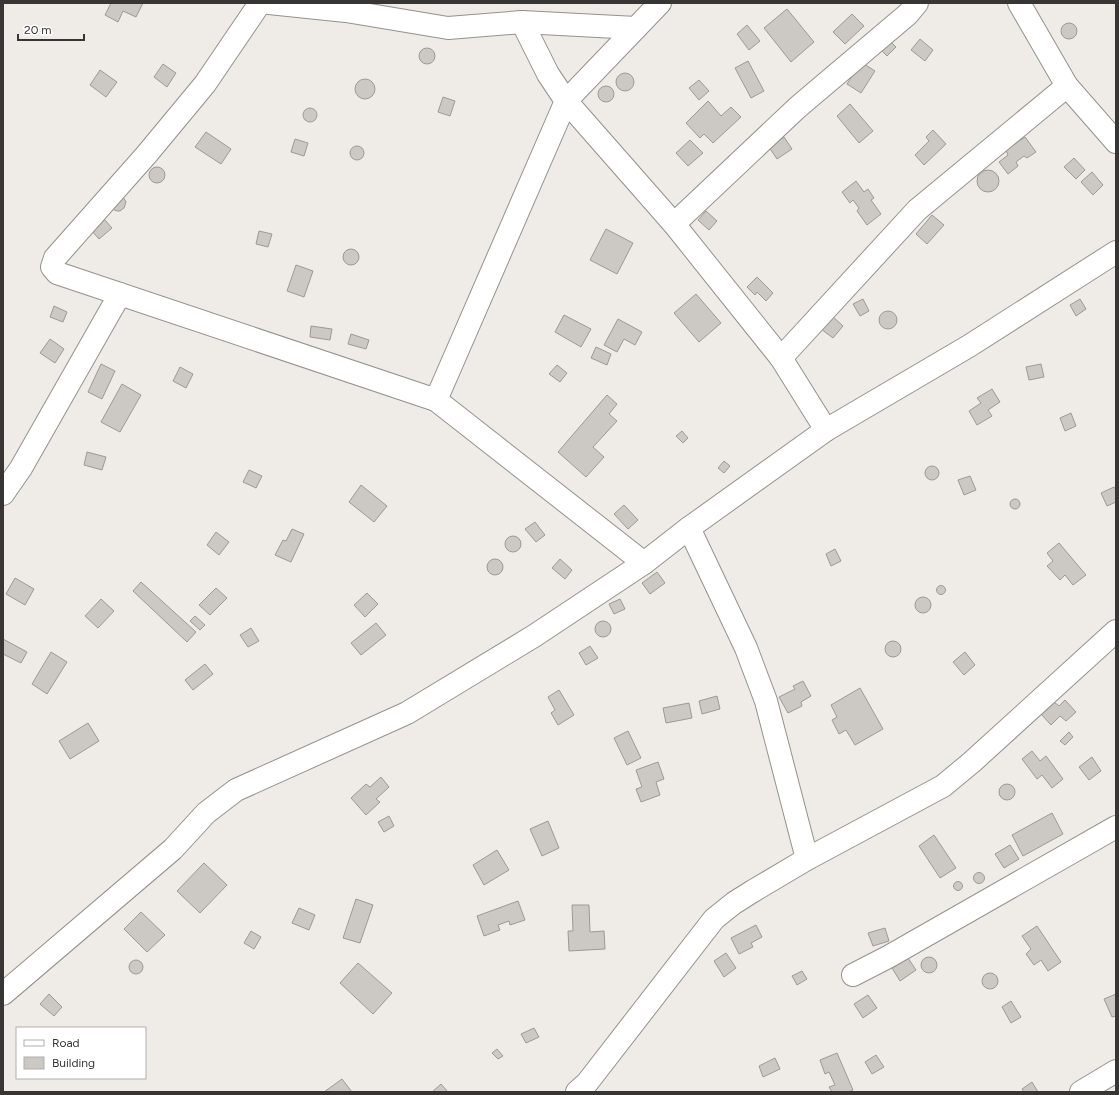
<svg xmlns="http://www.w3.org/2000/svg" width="1119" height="1095" font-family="Figtree,sans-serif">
<rect width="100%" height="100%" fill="#efebe6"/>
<g fill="#ccc8c3" stroke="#9d9995">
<polygon points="111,3 143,3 136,17 123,11 118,22 105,15"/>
<polygon points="787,9 814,42 791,62 764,28"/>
<polygon points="852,14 864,26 845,44 833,32"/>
<circle cx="1069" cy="31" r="8"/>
<polygon points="747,25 760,41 749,50 737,34"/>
<polygon points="886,37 896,47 887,56 877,46"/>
<polygon points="920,39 933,50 925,61 911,50"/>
<circle cx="427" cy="56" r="8"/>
<polygon points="748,61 764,91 751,98 735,68"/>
<polygon points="861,62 875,71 861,93 847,84"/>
<polygon points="163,64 176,73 167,87 154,77"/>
<polygon points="100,70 117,82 106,97 90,85"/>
<circle cx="625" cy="82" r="9"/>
<circle cx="365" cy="89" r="10"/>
<polygon points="699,80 709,91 699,100 689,88"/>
<circle cx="606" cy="94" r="8"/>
<polygon points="443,97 455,101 450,116 438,112"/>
<polygon points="708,101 721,116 731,107 741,117 713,143 704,134 700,138 686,123"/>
<polygon points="850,104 873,131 859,143 837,116"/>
<circle cx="310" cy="115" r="7"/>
<polygon points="933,130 946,144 924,165 915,155 929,141 926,137"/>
<polygon points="206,132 231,149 221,164 195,147"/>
<polygon points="784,137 792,149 777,159 769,147"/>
<polygon points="1025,137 1036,152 1027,158 1024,156 1016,162 1018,166 1008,174 999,162 1008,155 1006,150"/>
<polygon points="295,139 308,143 304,156 291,152"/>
<polygon points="690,140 703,153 688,166 676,153"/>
<circle cx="357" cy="153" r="7"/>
<polygon points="1074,158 1085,170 1076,179 1064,167"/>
<circle cx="157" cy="175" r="8"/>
<circle cx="988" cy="181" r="11"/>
<polygon points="1092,172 1103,185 1093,195 1081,182"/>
<polygon points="856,181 864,192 868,189 874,198 871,200 881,214 867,225 857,211 859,208 853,200 850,203 842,192"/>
<polygon points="123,197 126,202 124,208 120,211 117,211 112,209"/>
<polygon points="706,211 717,221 709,230 698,220"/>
<polygon points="932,215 944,225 927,244 916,234"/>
<polygon points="104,219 112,228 99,239 91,230"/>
<polygon points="606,229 633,243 617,274 590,260"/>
<polygon points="259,231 272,234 268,247 256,244"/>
<circle cx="351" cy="257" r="8"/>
<polygon points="296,265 313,271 304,297 287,291"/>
<polygon points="757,277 773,293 766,301 757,292 755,295 747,287"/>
<polygon points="696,294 721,323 699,342 674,313"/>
<polygon points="863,299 869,311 860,316 853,304"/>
<polygon points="1080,299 1086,309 1076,316 1070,305"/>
<polygon points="54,306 67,312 63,322 50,317"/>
<circle cx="888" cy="320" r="9"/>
<polygon points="564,315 591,329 581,347 555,332"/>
<polygon points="832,316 843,326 833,338 821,329"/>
<polygon points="618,319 642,332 635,345 624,339 617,352 604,345"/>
<polygon points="311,326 332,329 330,340 310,337"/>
<polygon points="351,334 369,340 366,349 348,344"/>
<polygon points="50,339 64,349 55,363 40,353"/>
<polygon points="596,347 611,354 607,365 591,358"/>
<polygon points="101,364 115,371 102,399 88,392"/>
<polygon points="1041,364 1044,377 1029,380 1026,367"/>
<polygon points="557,365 567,373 560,382 549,374"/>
<polygon points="180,367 193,374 186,388 173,381"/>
<polygon points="122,384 141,395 120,432 101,422"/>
<polygon points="992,389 1000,402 988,410 992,416 977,425 969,411 981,403 977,398"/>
<polygon points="607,395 617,404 609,414 617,421 593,447 604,457 586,477 558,452"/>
<polygon points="1071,413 1076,426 1065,431 1060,418"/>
<polygon points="682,431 688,438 683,443 676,436"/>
<polygon points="87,452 106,457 102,470 84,465"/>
<polygon points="724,461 730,466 724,473 718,468"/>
<circle cx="932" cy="473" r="7"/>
<polygon points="249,470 262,476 256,488 243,482"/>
<polygon points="970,476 976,490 964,495 958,480"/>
<polygon points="361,485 387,506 374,522 349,502"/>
<polygon points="1114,487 1116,490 1116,502 1107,506 1101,493"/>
<circle cx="1015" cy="504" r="5"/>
<polygon points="624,505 638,520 628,529 614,514"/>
<polygon points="535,522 545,535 536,542 525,529"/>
<polygon points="292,529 304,534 291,562 275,555 283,540 286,541"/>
<polygon points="216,532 229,542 219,555 207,545"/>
<circle cx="513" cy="544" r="8"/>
<polygon points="1059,543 1086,575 1073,585 1065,575 1060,580 1047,566 1053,561 1047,553"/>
<polygon points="835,549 841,561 831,566 826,554"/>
<polygon points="560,559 572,570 565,579 552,568"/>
<circle cx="495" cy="567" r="8"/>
<polygon points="657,572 665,583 650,594 642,583"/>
<polygon points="15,578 34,589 25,605 6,594"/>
<polygon points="141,582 196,632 187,642 133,591"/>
<circle cx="941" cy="590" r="4.5"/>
<polygon points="216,588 227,598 210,615 199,605"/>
<polygon points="367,593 378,604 365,617 354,605"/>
<circle cx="923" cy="605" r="8"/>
<polygon points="101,599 114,611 98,628 85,616"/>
<polygon points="620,599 625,609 614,614 609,604"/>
<polygon points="195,616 205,625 200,630 190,621"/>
<circle cx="603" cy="629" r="8"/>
<polygon points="376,623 386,635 361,655 351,643"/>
<polygon points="251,628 259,641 248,647 240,635"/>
<polygon points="3,639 27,652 21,663 3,654"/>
<circle cx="893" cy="649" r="8"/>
<polygon points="590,646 598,658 586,665 579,653"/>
<polygon points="51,652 67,662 47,694 32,684"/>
<polygon points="965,652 975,665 964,675 953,662"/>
<polygon points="205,664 213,674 193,690 185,680"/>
<polygon points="803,681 811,696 801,702 802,706 788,713 779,697 795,689 793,686"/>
<polygon points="860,688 883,729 855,745 846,730 839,734 832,720 837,717 831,705"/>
<polygon points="559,690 574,715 558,725 551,713 555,710 548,697"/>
<polygon points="717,696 720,709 702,714 699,701"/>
<polygon points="1065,700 1076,712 1066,721 1060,716 1051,725 1041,714 1054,702 1059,706"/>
<polygon points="689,703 692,718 666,723 663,708"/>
<polygon points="88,723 99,741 70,759 59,741"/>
<polygon points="628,731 641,758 627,765 614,738"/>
<polygon points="1069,732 1073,737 1065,745 1060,741"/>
<polygon points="1032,751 1040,761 1046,756 1063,779 1052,788 1042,775 1037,779 1022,759"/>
<polygon points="1092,757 1101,771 1089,780 1079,767"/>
<polygon points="658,762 664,779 656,782 660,795 641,802 636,789 642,787 636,770"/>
<polygon points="381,777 389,787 376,799 380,802 366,815 351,798 366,784 370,787"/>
<circle cx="1007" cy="792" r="8"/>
<polygon points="1052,813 1063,834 1023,856 1012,835"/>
<polygon points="389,816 394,826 384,832 378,822"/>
<polygon points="548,821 559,848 542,856 530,829"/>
<polygon points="934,835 956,868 940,878 919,846"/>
<polygon points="1010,845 1019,859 1004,868 995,854"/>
<polygon points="497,850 509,870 484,885 473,865"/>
<polygon points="204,863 227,885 200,913 177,891"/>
<circle cx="979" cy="878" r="5.5"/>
<circle cx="958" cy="886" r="4.5"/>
<polygon points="356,899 373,905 360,943 343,938"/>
<polygon points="518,901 525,920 510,925 509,921 498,925 500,930 484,936 477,916"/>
<polygon points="572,905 589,905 590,932 604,931 605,949 569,951 568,931 573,931"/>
<polygon points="299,908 315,915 309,930 292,923"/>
<polygon points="141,912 165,935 147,952 124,929"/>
<polygon points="756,925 762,937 751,943 753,947 739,954 731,938"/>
<polygon points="1037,926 1061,962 1048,971 1041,960 1034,965 1026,954 1031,949 1022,936"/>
<polygon points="885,928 889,941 873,946 868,933"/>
<polygon points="251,931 261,937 254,949 244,943"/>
<polygon points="726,953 736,968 724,977 714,961"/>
<circle cx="929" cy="965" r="8"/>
<polygon points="908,958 916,970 900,981 892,968"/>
<circle cx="136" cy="967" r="7"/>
<polygon points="358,963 392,993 373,1014 340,983"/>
<polygon points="802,971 807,979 797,985 792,976"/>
<circle cx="990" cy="981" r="8"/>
<polygon points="49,994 62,1007 54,1016 40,1004"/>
<polygon points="1116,994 1116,1016 1112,1017 1104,999"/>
<polygon points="868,995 877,1008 863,1018 854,1004"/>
<polygon points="1011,1001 1021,1017 1011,1023 1002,1007"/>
<polygon points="534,1028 539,1037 526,1043 521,1034"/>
<polygon points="497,1049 503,1056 498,1059 492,1053"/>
<polygon points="837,1053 853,1090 849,1092 832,1092 829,1087 835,1085 829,1072 825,1074 820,1060"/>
<polygon points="876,1055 884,1067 872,1074 865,1062"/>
<polygon points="775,1058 780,1069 763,1077 759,1066"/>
<polygon points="342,1079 352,1092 324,1092"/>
<polygon points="1032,1082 1038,1092 1024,1092 1022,1089"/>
<polygon points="441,1084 448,1092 432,1092"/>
</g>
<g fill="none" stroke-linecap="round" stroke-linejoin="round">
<defs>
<g id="minor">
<polyline points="260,3 205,84 147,154 55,258 52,267 57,273 436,400 644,563"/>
<polyline points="269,3 346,11 448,28 522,22 636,28 660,3"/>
<polyline points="1019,3 1067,86 1116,142"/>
<polyline points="636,28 566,101 674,224 781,358 826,430"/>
<polyline points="674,224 798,107 908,14 917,3"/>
<polyline points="781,358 917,210 1067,86"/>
<polyline points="436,400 566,101 548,74 522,22"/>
<polyline points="3,494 21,468 120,294"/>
<polyline points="689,528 746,648 766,701 807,859"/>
<polyline points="853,975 888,957 1116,827"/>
<polyline points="3,994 173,849 206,813 236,790 407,713 534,636 644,563 689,528 826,430 969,346 1116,252"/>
<polyline points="577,1092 587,1083 714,919 734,903 753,891 807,859 943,786 972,762 1116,631"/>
<polyline points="1081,1092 1116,1071"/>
</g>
</defs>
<use href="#minor" stroke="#95918d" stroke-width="24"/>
<use href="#minor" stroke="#fff" stroke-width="22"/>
</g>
<rect width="1119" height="1095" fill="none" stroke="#373634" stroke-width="8"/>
<rect x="16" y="1027" width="130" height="52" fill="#ffffff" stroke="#afafae"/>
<rect x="24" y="1040" width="20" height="6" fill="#ffffff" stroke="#afafae"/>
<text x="52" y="1047" font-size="12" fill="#373634">Road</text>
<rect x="24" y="1057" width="20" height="12" fill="#ccc8c3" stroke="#afafae"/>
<text x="52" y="1067" font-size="12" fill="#373634">Building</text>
<path d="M18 34v6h66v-6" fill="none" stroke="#373634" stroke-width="2"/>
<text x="24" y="34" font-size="12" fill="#373634" stroke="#ffffff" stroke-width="3" paint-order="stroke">20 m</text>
</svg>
